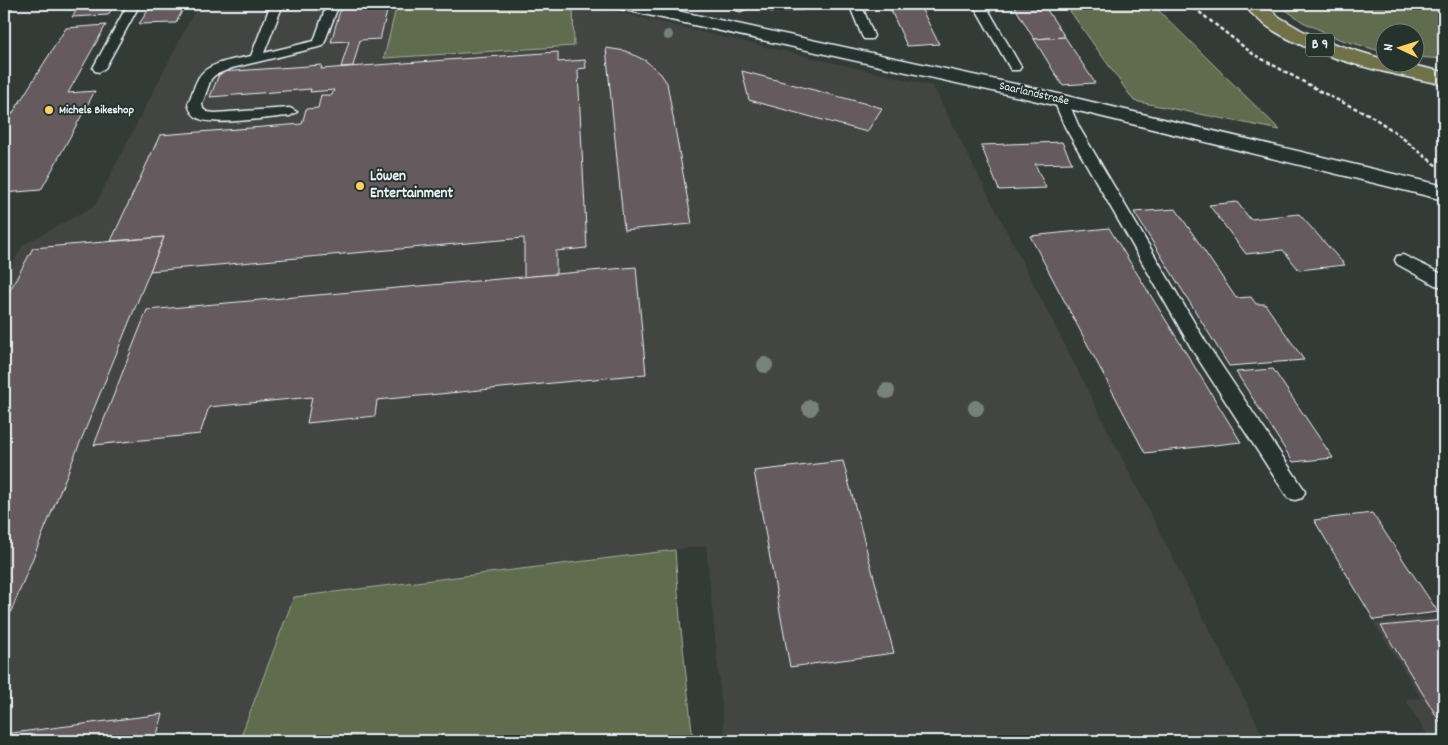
<svg xmlns="http://www.w3.org/2000/svg" width="1448" height="745" font-family="Dekko,sans-serif">
<rect width="100%" height="100%" fill="#333b37"/>
<filter id="ink" filterUnits="userSpaceOnUse"><feTurbulence type="fractalNoise" baseFrequency=".02" numOctaves="2"/><feDisplacementMap in="SourceGraphic" scale="10" xChannelSelector="R" yChannelSelector="G"/><feConvolveMatrix kernelMatrix="1 2 1 2 8 2 1 2 1" color-interpolation-filters="sRGB"/></filter>
<g filter="url(#ink)">
<g fill="#424442">
<polygon points="198,4 573,4 604,9 933,86 1266,741 725,741 706,546 294,597 239,741 4,741 4,280 23,245 95,205"/>
<polygon points="1444,614 1444,741 1431,741 1405,699 1421,698 1374,623"/>
</g>
<g fill="#5f6c4d" stroke="#a4aea2">
<polygon points="397,4 573,5 574,46 384,58"/>
<polygon points="1065,4 1152,4 1280,130 1134,101"/>
<polygon points="1277,4 1444,4 1444,59 1416,57 1416,32 1386,32 1385,53 1383,52 1339,39 1303,22"/>
<polygon points="675,550 680,619 693,741 239,741 294,597"/>
</g>
<g fill="#655a5d" stroke="#e8f1f8">
<polygon points="81,4 115,4 108,15 72,17"/>
<polygon points="342,4 389,4 380,39 360,40 353,66 341,67 349,41 331,42"/>
<polygon points="769,4 802,4 804,10 771,12"/>
<polygon points="888,4 919,4 939,44 907,46"/>
<polygon points="1013,4 1043,4 1065,37 1034,39"/>
<polygon points="14,6 4,19 4,7"/>
<polygon points="184,7 176,23 139,24 149,9"/>
<polygon points="106,25 68,93 95,91 41,190 4,193 4,127 66,28"/>
<polygon points="1065,37 1095,83 1062,85 1034,39"/>
<polygon points="606,48 626,51 646,61 661,74 667,83 692,224 624,230"/>
<polygon points="558,52 558,62 585,60 586,68 578,69 578,72 587,248 556,251 556,274 524,277 524,238 150,271 164,237 111,241 160,135 302,124 306,109 318,108 321,95 332,95 334,90 310,92 311,89 210,97 220,72 322,65 321,69"/>
<polygon points="742,71 882,108 867,132 749,100"/>
<polygon points="1062,142 1072,163 1035,164 1046,188 999,190 981,145"/>
<polygon points="1237,202 1250,219 1299,214 1345,265 1299,270 1283,250 1246,254 1209,205"/>
<polygon points="1176,209 1236,298 1251,297 1256,304 1265,304 1304,360 1229,366 1134,212"/>
<polygon points="1109,228 1241,442 1145,453 1030,236"/>
<polygon points="164,237 150,271 4,629 4,301 33,248"/>
<polygon points="636,267 646,374 377,400 375,416 307,423 312,397 209,407 200,434 94,445 147,310"/>
<polygon points="1273,369 1333,458 1293,462 1236,372"/>
<polygon points="843,461 894,653 790,667 754,471"/>
<polygon points="1372,513 1438,612 1374,620 1314,520"/>
<polygon points="1444,620 1444,728 1381,626"/>
<polygon points="163,714 155,741 4,741 4,734"/>
</g>
<g fill="none" stroke-linecap="round" stroke-linejoin="round">
<defs>
<g id="lane">
<polygon points="128,4 140,4 105,68 99,72 95,71 93,68"/>
<path d="M271,4H286L282,7L264,53L314,41L327,4H339L323,46L232,68L215,75L211,79L202,104L203,109L207,112L215,113L290,108L297,112L290,116C271,117 215,126 200,119C193,116 190,111 188,104C192,95 194,85 199,77C208,62 235,60 251,56Z"/>
<polygon points="734,4 746,4 747,8 741,11 737,10"/>
<polygon points="849,4 861,4 874,36 872,39 864,39 862,36"/>
<polygon points="973,4 985,4 1021,67 1019,70 1011,70"/>
<polygon points="1061,97 1068,101 1079,127 1205,341 1302,486 1305,492 1302,498 1295,500 1288,498 1193,351 1065,127 1054,101"/>
<polygon points="1403,255 1444,275 1444,287 1435,285 1397,264 1395,260 1397,256"/>
</g>
<polygon id="secondary" points="612,4 645,4 1029,87 1444,186 1444,200 1029,99 621,9 615,8"/>
<path id="highway" d="M1244,4H1264L1279,17L1301,30L1325,41L1386,60V62H1397L1444,72V84C1391,75 1276,51 1244,4Z"/>
</defs>
<use href="#lane" stroke="#e8f1f8" stroke-width="3"/>
<use href="#secondary" stroke="#e8f1f8" stroke-width="3"/>
<use href="#highway" stroke="#e8f1f8" stroke-width="3"/>
<polyline stroke="#e8f1f8" stroke-width="2.5" stroke-dasharray="4 2.5" stroke-linecap="butt" points="1189,4 1253,54 1331,97 1368,114 1395,132 1437,166"/>
<use href="#lane" fill="#26332d" fill-rule="evenodd"/>
<use href="#secondary" fill="#26332d" fill-rule="evenodd"/>
<use href="#highway" fill="#70704a" fill-rule="evenodd"/>
</g>
<g fill="#78827c">
<circle cx="668" cy="35" r="5"/>
<circle cx="765" cy="365" r="8"/>
<circle cx="887" cy="391" r="8"/>
<circle cx="810" cy="408" r="8"/>
<circle cx="976" cy="408" r="8"/>
</g>
</g>
<g fill="#ffd166" stroke="#26332d" stroke-width="2">
<circle cx="49" cy="110" r="5"/>
<circle cx="360" cy="186" r="5"/>
</g>
<g text-anchor="middle" dominant-baseline="central" stroke-width="4" stroke-linejoin="round" paint-order="stroke">
<g font-size="12" fill="#e8f1f8" stroke="#26332d">
<text transform="translate(1034 94) rotate(13)">Saarlandstraße</text>
</g>
<g font-size="12" font-weight="bold" fill="#e8f1f8" stroke="#26332d" text-anchor="start">
<text x="59" y="110">Michels Bikeshop</text>
</g>
<rect fill="#26332d" stroke="#aeb8bb" stroke-width="1" x="1306" y="33.5" width="28" height="23" rx="4"/>
<g font-size="14" font-weight="bold" fill="#e8f1f8">
<text x="1320" y="45">B 9</text>
</g>
<g font-size="15" font-weight="bold" fill="#e8f1f8" stroke="#26332d" text-anchor="start">
<text x="370" y="177">Löwen<tspan x="370" dy="17">Entertainment</tspan></text>
</g>
</g>
<rect width="1448" height="745" fill="none" stroke="#26332d" stroke-width="20"/>
<rect x="10" y="10" width="1428" height="725" fill="none" stroke="#e8f1f8" stroke-width="2" filter="url(#ink)"/>
<g transform="translate(1400 48) rotate(274)"><circle r="24" fill="#26332d" stroke="#747f7e"/>
<path d="M0-4L9 19L0 12L-9 19Z" fill="#ffd166"/>
<text y="-8" font-size="14" font-weight="bold" text-anchor="middle" fill="#e8f1f8">N</text>
</g>
</svg>
